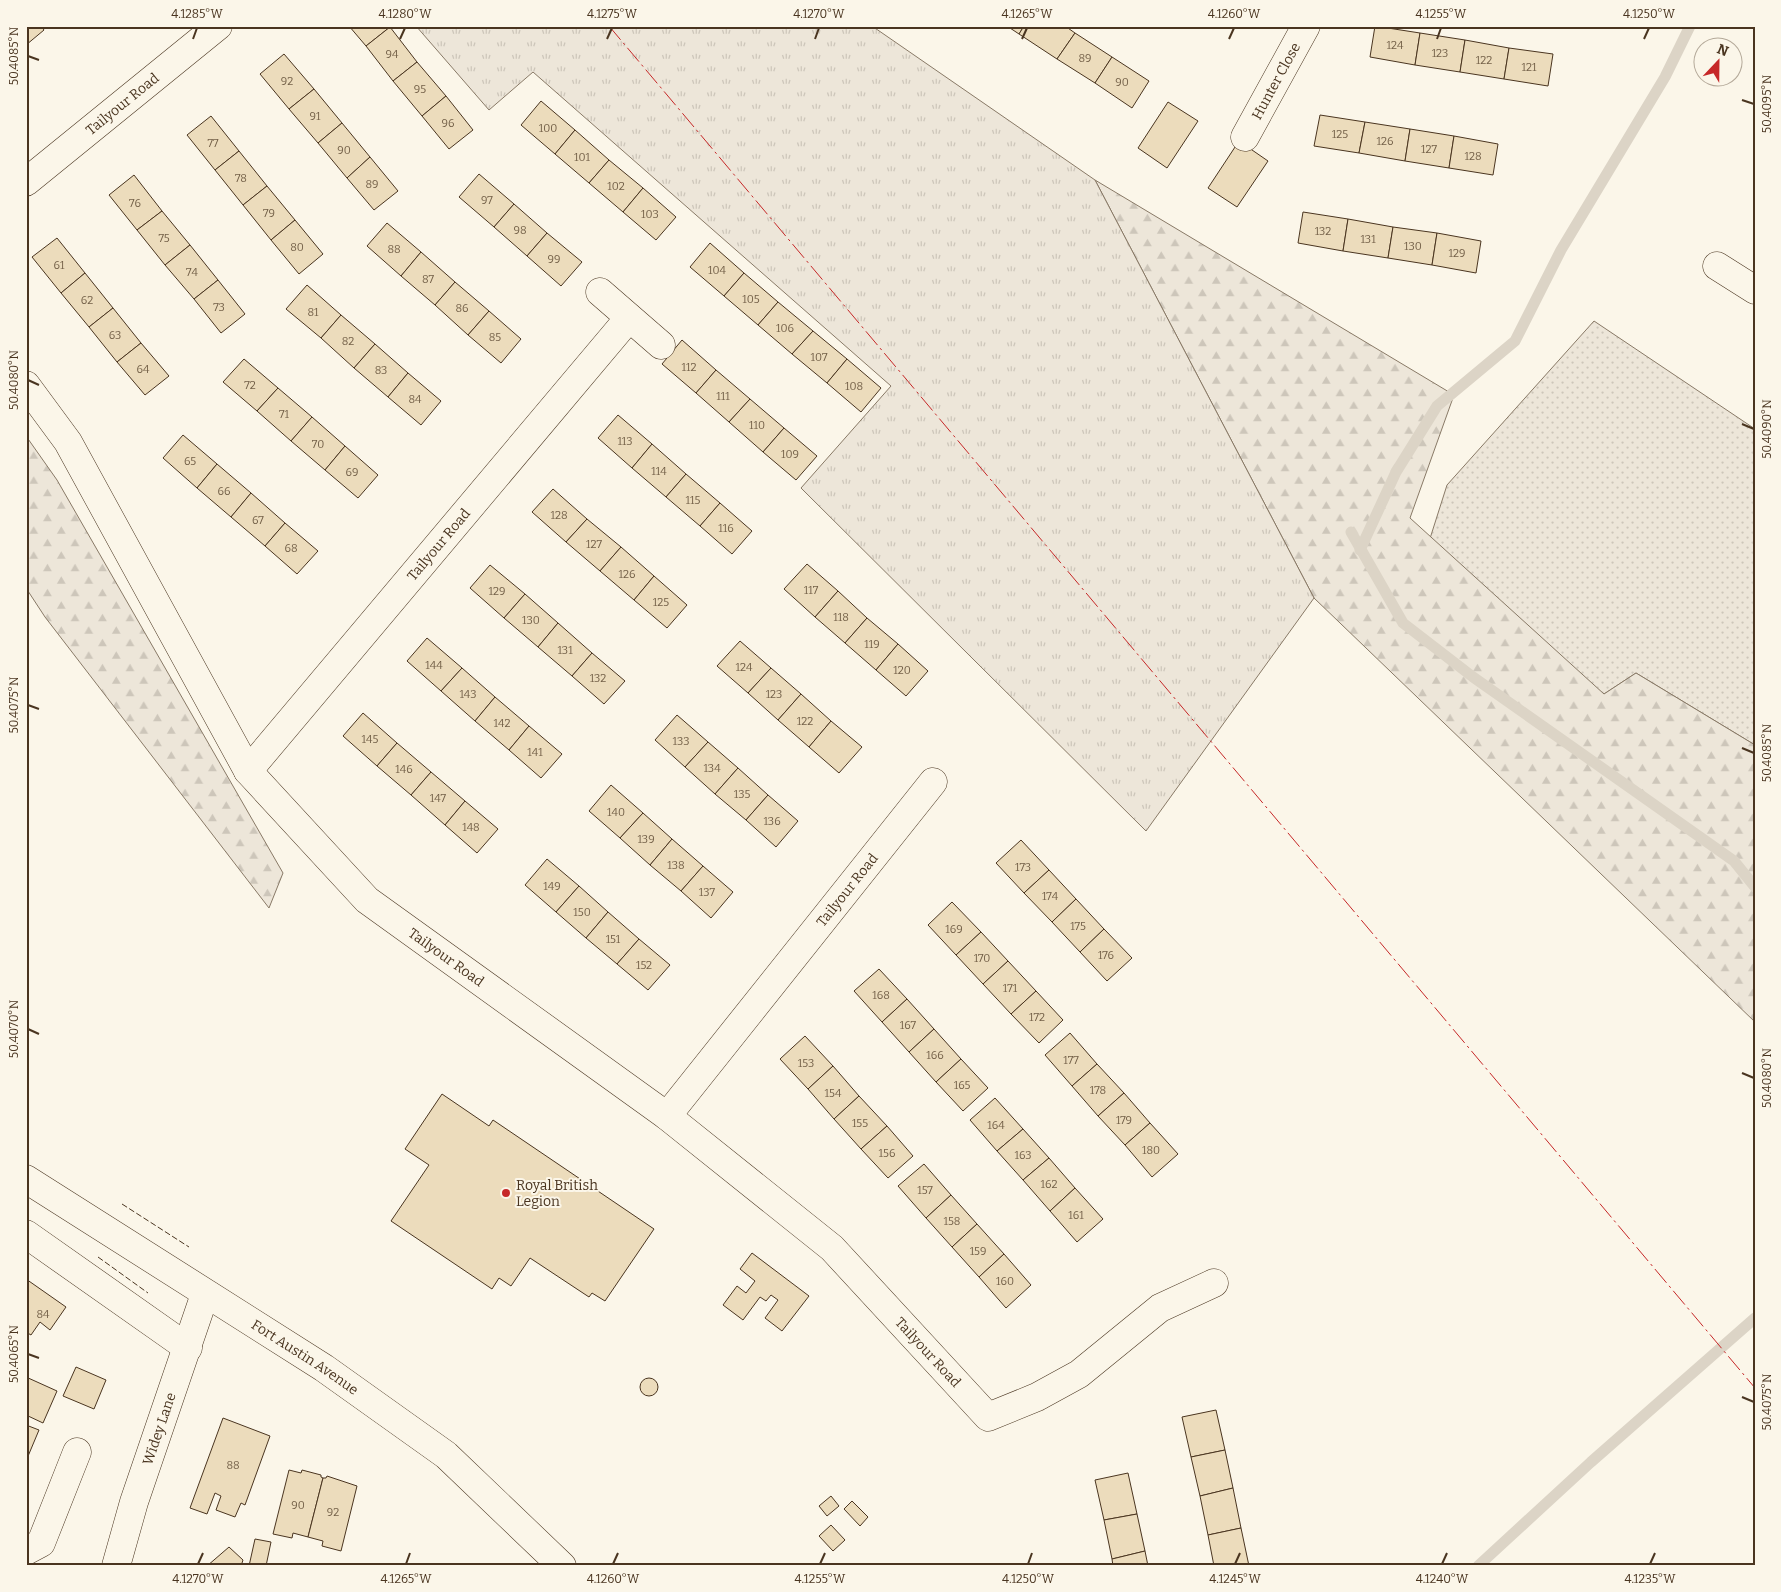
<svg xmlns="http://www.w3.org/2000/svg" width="1781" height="1592" font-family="Bitter,serif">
<defs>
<pattern id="grass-dots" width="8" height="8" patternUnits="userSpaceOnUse" patternTransform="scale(1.25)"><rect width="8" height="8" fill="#ede6d9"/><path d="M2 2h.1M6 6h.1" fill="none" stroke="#cdc6ba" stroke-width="1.8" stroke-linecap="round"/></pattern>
<pattern id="forest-firs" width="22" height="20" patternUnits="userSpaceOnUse" patternTransform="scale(1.25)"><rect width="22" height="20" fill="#ede6d9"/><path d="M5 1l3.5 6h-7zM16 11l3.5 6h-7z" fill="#cdc6ba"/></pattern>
<pattern id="park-tufts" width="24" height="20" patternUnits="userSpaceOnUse" patternTransform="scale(1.25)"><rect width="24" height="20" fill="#ede6d9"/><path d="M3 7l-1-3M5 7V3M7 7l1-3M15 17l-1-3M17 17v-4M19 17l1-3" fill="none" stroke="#cdc6ba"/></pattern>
</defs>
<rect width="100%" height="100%" fill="#fbf6e9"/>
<polygon fill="url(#grass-dots)" stroke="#887966" points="1594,321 1755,429 1755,745 1636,673 1604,694 1420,570 1447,485"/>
<g fill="url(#forest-firs)" stroke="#887966">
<polygon points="1095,180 1454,395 1410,518 1604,694 1636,673 1755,745 1755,1022 1314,598"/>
<polygon points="26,436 57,480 283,873 269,908 45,617 26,588"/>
</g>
<polygon fill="url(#park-tufts)" stroke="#887966" points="416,26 872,26 1095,180 1314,598 1146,831 801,488 891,386 533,72 489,110"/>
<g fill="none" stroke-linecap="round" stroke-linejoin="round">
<g stroke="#dcd4c6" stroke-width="11">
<polyline points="1351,532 1403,623 1473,677 1734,861 1755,887"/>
<polyline points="1360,550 1396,472 1437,406 1515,341 1561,250 1665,77 1690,26"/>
<polyline points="1478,1566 1591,1462 1755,1318"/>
</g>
</g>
<g fill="#ecdcbc" stroke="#4a3520">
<polygon points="26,26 41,26 44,30 26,45"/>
<polygon points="349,26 389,26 390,27 366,46"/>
<polygon points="1007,26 1024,26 1019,34"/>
<polygon points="1024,26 1065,26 1075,33 1057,59 1019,34"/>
<polygon points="1375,26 1420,33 1415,65 1370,57"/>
<polygon points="390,27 417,62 393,81 366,46"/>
<polygon points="1075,33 1112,57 1095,83 1057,59"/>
<polygon points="1420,33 1465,40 1460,72 1415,65"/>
<polygon points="1465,40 1509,48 1504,79 1460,72"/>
<polygon points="1509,48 1553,54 1548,86 1504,79"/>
<polygon points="284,54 314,89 289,109 260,74"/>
<polygon points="1112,57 1149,81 1132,108 1095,83"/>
<polygon points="417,62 446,96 422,116 393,81"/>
<polygon points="314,89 342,123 318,143 289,109"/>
<polygon points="446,96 473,130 449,149 422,116"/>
<polygon points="541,101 575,130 555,154 521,125"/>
<polygon points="1168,102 1198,121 1167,168 1138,148"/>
<polygon points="1320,115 1365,122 1359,153 1314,146"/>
<polygon points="211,116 239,151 215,170 187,135"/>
<polygon points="1365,122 1410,129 1405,161 1359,153"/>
<polygon points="342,123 370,157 347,178 318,143"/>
<polygon points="1410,129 1454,136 1449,168 1405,161"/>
<polygon points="575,130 609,160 589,183 555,154"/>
<polygon points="1454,136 1498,144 1493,175 1449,168"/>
<polygon points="1239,141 1268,161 1237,207 1208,188"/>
<polygon points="239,151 267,186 243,205 215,170"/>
<polygon points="370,157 398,191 374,210 347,178"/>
<polygon points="609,160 643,188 623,212 589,183"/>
<polygon points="479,174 514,204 494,227 459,197"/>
<polygon points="134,175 162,211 137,230 109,195"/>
<polygon points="267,186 295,220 271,240 243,205"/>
<polygon points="643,188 676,217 656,240 623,212"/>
<polygon points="514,204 547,233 527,256 494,227"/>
<polygon points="162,211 190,245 165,265 137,230"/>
<polygon points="1303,212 1348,219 1343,251 1298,243"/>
<polygon points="1348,219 1393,227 1388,258 1343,251"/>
<polygon points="295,220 323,254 299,274 271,240"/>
<polygon points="387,223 421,252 401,276 367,246"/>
<polygon points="1393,227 1437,233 1432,265 1388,258"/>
<polygon points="547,233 582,262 561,286 527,256"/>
<polygon points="1437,233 1481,241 1476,273 1432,265"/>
<polygon points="57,238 85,273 61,293 32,257"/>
<polygon points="710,243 744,273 724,296 690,267"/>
<polygon points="190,245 218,280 194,299 165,265"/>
<polygon points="421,252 455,282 435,305 401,276"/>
<polygon points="85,273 113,308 89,327 61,293"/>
<polygon points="744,273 778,302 758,325 724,296"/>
<polygon points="218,280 245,314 221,333 194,299"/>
<polygon points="455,282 489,311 468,335 435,305"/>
<polygon points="307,285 341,315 321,338 286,309"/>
<polygon points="778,302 813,331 792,354 758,325"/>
<polygon points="113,308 141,343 117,362 89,327"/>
<polygon points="489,311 521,339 501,363 468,335"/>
<polygon points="341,315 375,344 354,368 321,338"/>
<polygon points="813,331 847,359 827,383 792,354"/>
<polygon points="682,340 716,370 696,393 662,364"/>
<polygon points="141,343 169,376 145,395 117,362"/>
<polygon points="375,344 408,373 388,397 354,368"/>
<polygon points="244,359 278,388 257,411 223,382"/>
<polygon points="847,359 881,388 861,412 827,383"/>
<polygon points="716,370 750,399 729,422 696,393"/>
<polygon points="408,373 441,401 421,425 388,397"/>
<polygon points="278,388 312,417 291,441 257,411"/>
<polygon points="750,399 784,428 763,452 729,422"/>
<polygon points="618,415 652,444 632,468 598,438"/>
<polygon points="312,417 345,446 325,470 291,441"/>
<polygon points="784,428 817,456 796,480 763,452"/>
<polygon points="183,435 217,464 197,488 163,458"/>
<polygon points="652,444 686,474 666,497 632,468"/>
<polygon points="345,446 378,475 358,498 325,470"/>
<polygon points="217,464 251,493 231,517 197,488"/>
<polygon points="686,474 720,503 700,526 666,497"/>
<polygon points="553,489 587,519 566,542 532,512"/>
<polygon points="251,493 285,523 265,546 231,517"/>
<polygon points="720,503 752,531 732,554 700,526"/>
<polygon points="587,519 621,547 600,571 566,542"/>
<polygon points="285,523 318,551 297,574 265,546"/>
<polygon points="621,547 654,576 634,600 600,571"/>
<polygon points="807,564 838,591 815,617 784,589"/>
<polygon points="490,565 525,594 504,618 470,588"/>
<polygon points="654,576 687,605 667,628 634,600"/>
<polygon points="838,591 867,618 845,643 815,617"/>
<polygon points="525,594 558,623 538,647 504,618"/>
<polygon points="867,618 898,644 876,670 845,643"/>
<polygon points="558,623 592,653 572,676 538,647"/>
<polygon points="427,638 462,668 441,691 407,661"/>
<polygon points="740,641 771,668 748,693 717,666"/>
<polygon points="898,644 928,671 906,696 876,670"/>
<polygon points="592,653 625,681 604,704 572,676"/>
<polygon points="462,668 495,697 475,721 441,691"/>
<polygon points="771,668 801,694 778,720 748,693"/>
<polygon points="801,694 831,721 809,747 778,720"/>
<polygon points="495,697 529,726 509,750 475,721"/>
<polygon points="363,713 397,743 377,766 343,736"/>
<polygon points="677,715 708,742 685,767 655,740"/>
<polygon points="831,721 862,747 839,773 809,747"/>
<polygon points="529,726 562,754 541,778 509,750"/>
<polygon points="708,742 738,768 715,794 685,767"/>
<polygon points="397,743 431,772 411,795 377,766"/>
<polygon points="738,768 768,795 746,820 715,794"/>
<polygon points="431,772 465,801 445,825 411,795"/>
<polygon points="611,785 643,813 620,838 589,811"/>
<polygon points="768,795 798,821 776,847 746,820"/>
<polygon points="465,801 498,829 477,853 445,825"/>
<polygon points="643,813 672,839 650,865 620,838"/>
<polygon points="672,839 703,866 681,891 650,865"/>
<polygon points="1021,840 1049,870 1024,893 996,863"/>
<polygon points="547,859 579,886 556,912 525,885"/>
<polygon points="703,866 733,892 711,918 681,891"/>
<polygon points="1049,870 1076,899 1052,922 1024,893"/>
<polygon points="579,886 608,912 586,938 556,912"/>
<polygon points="1076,899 1104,929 1080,952 1052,922"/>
<polygon points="952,902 981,932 956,955 928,925"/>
<polygon points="608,912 639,939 617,964 586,938"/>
<polygon points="1104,929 1132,958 1107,981 1080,952"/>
<polygon points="981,932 1008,961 983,984 956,955"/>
<polygon points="639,939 670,965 648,990 617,964"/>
<polygon points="1008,961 1036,991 1011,1014 983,984"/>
<polygon points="879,969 907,999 882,1022 854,991"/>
<polygon points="1036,991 1063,1020 1039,1043 1011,1014"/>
<polygon points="907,999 934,1029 909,1052 882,1022"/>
<polygon points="934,1029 961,1059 936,1082 909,1052"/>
<polygon points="1070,1033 1097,1064 1072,1086 1045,1055"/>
<polygon points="805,1036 833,1066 808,1089 780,1059"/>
<polygon points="961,1059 988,1088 963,1111 936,1082"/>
<polygon points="1097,1064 1124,1093 1098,1116 1072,1086"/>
<polygon points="833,1066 859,1096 834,1119 808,1089"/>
<polygon points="1124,1093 1150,1123 1125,1145 1098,1116"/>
<polygon points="442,1094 489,1126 493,1120 654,1229 605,1301 592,1293 589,1297 530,1258 511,1286 499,1278 492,1289 391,1221 429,1165 405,1149"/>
<polygon points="859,1096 887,1126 861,1149 834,1119"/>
<polygon points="995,1098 1023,1129 997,1151 970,1120"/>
<polygon points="1150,1123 1178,1154 1152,1177 1125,1145"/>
<polygon points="887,1126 913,1156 888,1178 861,1149"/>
<polygon points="1023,1129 1049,1158 1023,1180 997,1151"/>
<polygon points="1049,1158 1075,1188 1050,1211 1023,1180"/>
<polygon points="924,1164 951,1195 926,1218 898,1186"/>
<polygon points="1075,1188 1103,1219 1077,1242 1050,1211"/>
<polygon points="951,1195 977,1224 952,1247 926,1218"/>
<polygon points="977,1224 1004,1254 979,1277 952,1247"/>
<polygon points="752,1253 809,1296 782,1331 765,1318 778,1300 771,1295 766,1301 760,1297 743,1320 723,1305 737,1286 746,1293 755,1281 740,1269"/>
<polygon points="1004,1254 1031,1285 1006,1308 979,1277"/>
<polygon points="26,1279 66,1307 50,1330 40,1322 31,1335 26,1332"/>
<polygon points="76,1367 106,1380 94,1409 63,1396"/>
<polygon points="26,1377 57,1391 43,1423 26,1415"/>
<circle cx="649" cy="1387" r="9"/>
<polygon points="1216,1410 1225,1450 1191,1457 1182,1417"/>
<polygon points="223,1418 270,1436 245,1505 241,1503 235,1517 216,1510 221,1496 215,1493 207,1514 190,1508"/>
<polygon points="26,1425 39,1430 26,1461"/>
<polygon points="1225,1450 1233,1488 1200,1496 1191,1457"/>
<polygon points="289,1470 301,1473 302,1470 321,1475 321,1477 323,1478 308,1537 293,1533 292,1538 273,1534"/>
<polygon points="1128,1473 1137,1514 1104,1520 1095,1480"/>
<polygon points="327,1476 357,1486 341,1551 322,1546 323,1541 308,1537 323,1478 326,1478"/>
<polygon points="1233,1488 1241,1528 1208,1535 1200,1496"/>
<polygon points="831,1496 839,1506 827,1516 819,1506"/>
<polygon points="852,1501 868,1517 860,1526 844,1509"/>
<polygon points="1137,1514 1145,1551 1112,1559 1104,1520"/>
<polygon points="831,1525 845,1540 833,1551 819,1536"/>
<polygon points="1241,1528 1249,1566 1214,1566 1208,1535"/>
<polygon points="255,1539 271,1542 266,1566 249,1566"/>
<polygon points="229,1547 243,1560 241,1566 207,1566"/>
<polygon points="1145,1551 1148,1566 1113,1566 1112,1559"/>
</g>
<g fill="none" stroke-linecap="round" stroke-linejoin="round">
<defs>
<g id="street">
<path id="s1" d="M1245,137L1306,26"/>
<path id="s2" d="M26,182L218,26"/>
<polyline points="1717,266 1755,290"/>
<polyline points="600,292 661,345"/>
<path id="s3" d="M26,385L68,442L248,771L367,900L667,1116L832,1248L988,1417L1037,1397L1079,1374L1160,1308L1214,1283"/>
<path id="s4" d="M248,771L629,318"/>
<path id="s5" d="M667,1116L933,782"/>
<polyline points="26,1234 188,1348"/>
<polyline points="26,1551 41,1543 77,1452"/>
<path id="s6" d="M116,1566L134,1502L205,1294"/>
</g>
<g id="secondary">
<path id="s7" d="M26,1179L324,1368L446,1455L562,1566"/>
</g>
</defs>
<use href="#street" stroke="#4a3520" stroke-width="29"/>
<use href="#secondary" stroke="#4a3520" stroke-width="29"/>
<use href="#street" stroke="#fbf6e9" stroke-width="28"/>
<use href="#secondary" stroke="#fbf6e9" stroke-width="28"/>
<g stroke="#4a3520" stroke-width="1" stroke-dasharray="6 2.5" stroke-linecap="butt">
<polyline points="122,1204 189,1247"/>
<polyline points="98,1257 148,1293"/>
</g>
<polyline stroke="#c62828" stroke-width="1" stroke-dasharray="18 4 2.5 4" stroke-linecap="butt" points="609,26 1755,1388"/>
</g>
<path fill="none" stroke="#4a3520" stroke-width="2" d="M193,39L197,28M400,39L405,28M607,39L612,28M815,39L819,28M1022,39L1027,28M1229,39L1234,28M1437,39L1441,28M1644,39L1649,28M28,56L39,60M1742,100L1754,104M28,380L39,385M1742,424L1754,429M28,705L39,709M1742,748L1754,753M28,1029L39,1034M1742,1073L1754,1078M28,1354L39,1358M1742,1397L1754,1402M198,1564L203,1553M406,1564L410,1553M613,1564L618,1553M820,1564L825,1553M1028,1564L1032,1553M1235,1564L1240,1553M1442,1564L1447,1553M1650,1564L1655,1553"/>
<circle fill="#c62828" stroke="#fbf6e9" stroke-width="2" cx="506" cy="1193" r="5"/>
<g text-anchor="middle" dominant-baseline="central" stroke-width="4" stroke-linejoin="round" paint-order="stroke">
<g font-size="11" fill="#725f47">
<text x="1395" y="45">124</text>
<text x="1440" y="53">123</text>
<text x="392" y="54">94</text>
<text x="1085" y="58">89</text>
<text x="1484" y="60">122</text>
<text x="1529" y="67">121</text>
<text x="287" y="81">92</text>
<text x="1122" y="82">90</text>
<text x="420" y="89">95</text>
<text x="315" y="116">91</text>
<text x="448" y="123">96</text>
<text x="548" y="128">100</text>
<text x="1340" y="134">125</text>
<text x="1385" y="141">126</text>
<text x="213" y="143">77</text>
<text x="1429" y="149">127</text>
<text x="344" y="150">90</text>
<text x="1473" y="156">128</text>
<text x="582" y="157">101</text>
<text x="241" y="178">78</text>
<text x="372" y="184">89</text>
<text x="616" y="186">102</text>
<text x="487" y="200">97</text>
<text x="135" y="203">76</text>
<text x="269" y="213">79</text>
<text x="650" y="214">103</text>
<text x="520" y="230">98</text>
<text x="1323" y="231">132</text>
<text x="164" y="238">75</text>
<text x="1368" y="239">131</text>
<text x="1413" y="246">130</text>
<text x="297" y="247">80</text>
<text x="394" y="249">88</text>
<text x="1457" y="253">129</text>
<text x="554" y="259">99</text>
<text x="59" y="265">61</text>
<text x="717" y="270">104</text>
<text x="192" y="272">74</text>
<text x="428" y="279">87</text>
<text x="751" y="299">105</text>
<text x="87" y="300">62</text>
<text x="219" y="307">73</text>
<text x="462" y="308">86</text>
<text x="313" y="312">81</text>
<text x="785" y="328">106</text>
<text x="115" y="335">63</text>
<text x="495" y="337">85</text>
<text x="348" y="341">82</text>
<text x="819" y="357">107</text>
<text x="689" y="367">112</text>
<text x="143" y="369">64</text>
<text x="381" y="370">83</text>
<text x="250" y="385">72</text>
<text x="854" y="386">108</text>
<text x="723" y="396">111</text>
<text x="415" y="399">84</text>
<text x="284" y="414">71</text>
<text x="757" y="425">110</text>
<text x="625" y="441">113</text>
<text x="318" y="444">70</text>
<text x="790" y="454">109</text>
<text x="190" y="461">65</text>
<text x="659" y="471">114</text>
<text x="352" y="472">69</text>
<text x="224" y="491">66</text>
<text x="693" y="500">115</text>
<text x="559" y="515">128</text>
<text x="258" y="520">67</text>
<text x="726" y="528">116</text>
<text x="594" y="544">127</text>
<text x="291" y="548">68</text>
<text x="627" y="574">126</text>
<text x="811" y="590">117</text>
<text x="497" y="591">129</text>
<text x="661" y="602">125</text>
<text x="841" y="617">118</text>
<text x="531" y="620">130</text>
<text x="872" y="644">119</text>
<text x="565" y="650">131</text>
<text x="434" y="665">144</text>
<text x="744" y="667">124</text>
<text x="902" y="670">120</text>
<text x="598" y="678">132</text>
<text x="468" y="694">143</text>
<text x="774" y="694">123</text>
<text x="805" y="721">122</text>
<text x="502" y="723">142</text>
<text x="370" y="739">145</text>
<text x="681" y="741">133</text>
<text x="535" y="752">141</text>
<text x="712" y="768">134</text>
<text x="404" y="769">146</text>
<text x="742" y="794">135</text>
<text x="438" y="798">147</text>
<text x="616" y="812">140</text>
<text x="772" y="821">136</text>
<text x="471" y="827">148</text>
<text x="646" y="839">139</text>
<text x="676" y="865">138</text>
<text x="1023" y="867">173</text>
<text x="552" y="886">149</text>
<text x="707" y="892">137</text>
<text x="1050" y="896">174</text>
<text x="582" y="912">150</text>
<text x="1078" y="926">175</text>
<text x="954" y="929">169</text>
<text x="613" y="939">151</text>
<text x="1106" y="955">176</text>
<text x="982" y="958">170</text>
<text x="644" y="965">152</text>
<text x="1010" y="988">171</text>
<text x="881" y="995">168</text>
<text x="1037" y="1017">172</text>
<text x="908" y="1025">167</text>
<text x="935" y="1055">166</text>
<text x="1071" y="1060">177</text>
<text x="806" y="1063">153</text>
<text x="962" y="1085">165</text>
<text x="1098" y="1090">178</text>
<text x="833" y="1093">154</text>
<text x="1124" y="1120">179</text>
<text x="860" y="1123">155</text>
<text x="996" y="1125">164</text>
<text x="1151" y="1150">180</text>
<text x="887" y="1153">156</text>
<text x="1023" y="1155">163</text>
<text x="1049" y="1184">162</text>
<text x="925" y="1190">157</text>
<text x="1076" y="1215">161</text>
<text x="952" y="1221">158</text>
<text x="978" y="1251">159</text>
<text x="1005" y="1281">160</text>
<text x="43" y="1314">84</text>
<text x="233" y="1465">88</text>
<text x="298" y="1505">90</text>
<text x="333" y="1512">92</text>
</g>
<g font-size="14" fill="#4a3520" stroke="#fbf6e9">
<text stroke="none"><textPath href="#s1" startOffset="64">Hunter Close</textPath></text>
<text stroke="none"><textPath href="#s2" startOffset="124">Tailyour Road</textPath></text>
<text stroke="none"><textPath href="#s4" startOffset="296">Tailyour Road</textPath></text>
<text stroke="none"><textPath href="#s5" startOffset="289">Tailyour Road</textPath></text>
<text stroke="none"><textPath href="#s3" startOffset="719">Tailyour Road</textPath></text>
<text stroke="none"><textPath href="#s3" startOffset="1344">Tailyour Road</textPath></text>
<text stroke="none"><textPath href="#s7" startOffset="331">Fort Austin Avenue</textPath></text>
<text stroke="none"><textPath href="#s6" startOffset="144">Widey Lane</textPath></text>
</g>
<g font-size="14" fill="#4a3520" stroke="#fbf6e9" text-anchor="start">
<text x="516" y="1185">Royal British<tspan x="516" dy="16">Legion</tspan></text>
</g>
</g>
<rect width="1781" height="1592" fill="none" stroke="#fbf6e9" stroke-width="55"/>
<g transform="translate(1718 62) rotate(22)"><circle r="24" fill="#fbf6e9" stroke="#b4a999"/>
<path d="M0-4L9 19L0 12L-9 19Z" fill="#c62828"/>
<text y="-8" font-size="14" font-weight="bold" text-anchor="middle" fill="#4a3520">N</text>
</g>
<rect x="28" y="28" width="1726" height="1536" fill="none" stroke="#4a3520" stroke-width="2"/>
<g font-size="12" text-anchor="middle" fill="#4a3520">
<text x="197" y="18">4.1285°W</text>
<text x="405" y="18">4.1280°W</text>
<text x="612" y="18">4.1275°W</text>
<text x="819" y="18">4.1270°W</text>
<text x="1027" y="18">4.1265°W</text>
<text x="1234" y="18">4.1260°W</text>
<text x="1441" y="18">4.1255°W</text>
<text x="1649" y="18">4.1250°W</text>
<text transform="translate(14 56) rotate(-90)" y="4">50.4085°N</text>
<text transform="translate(1767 104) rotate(-90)" y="4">50.4095°N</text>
<text transform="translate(14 380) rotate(-90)" y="4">50.4080°N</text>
<text transform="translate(1767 429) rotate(-90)" y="4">50.4090°N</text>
<text transform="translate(14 705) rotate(-90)" y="4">50.4075°N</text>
<text transform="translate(1767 753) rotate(-90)" y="4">50.4085°N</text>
<text transform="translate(14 1029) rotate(-90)" y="4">50.4070°N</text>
<text transform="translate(1767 1078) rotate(-90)" y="4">50.4080°N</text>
<text transform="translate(14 1354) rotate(-90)" y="4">50.4065°N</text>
<text transform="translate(1767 1402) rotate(-90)" y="4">50.4075°N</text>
<text x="198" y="1583">4.1270°W</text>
<text x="406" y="1583">4.1265°W</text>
<text x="613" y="1583">4.1260°W</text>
<text x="820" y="1583">4.1255°W</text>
<text x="1028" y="1583">4.1250°W</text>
<text x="1235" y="1583">4.1245°W</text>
<text x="1442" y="1583">4.1240°W</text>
<text x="1650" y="1583">4.1235°W</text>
</g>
</svg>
